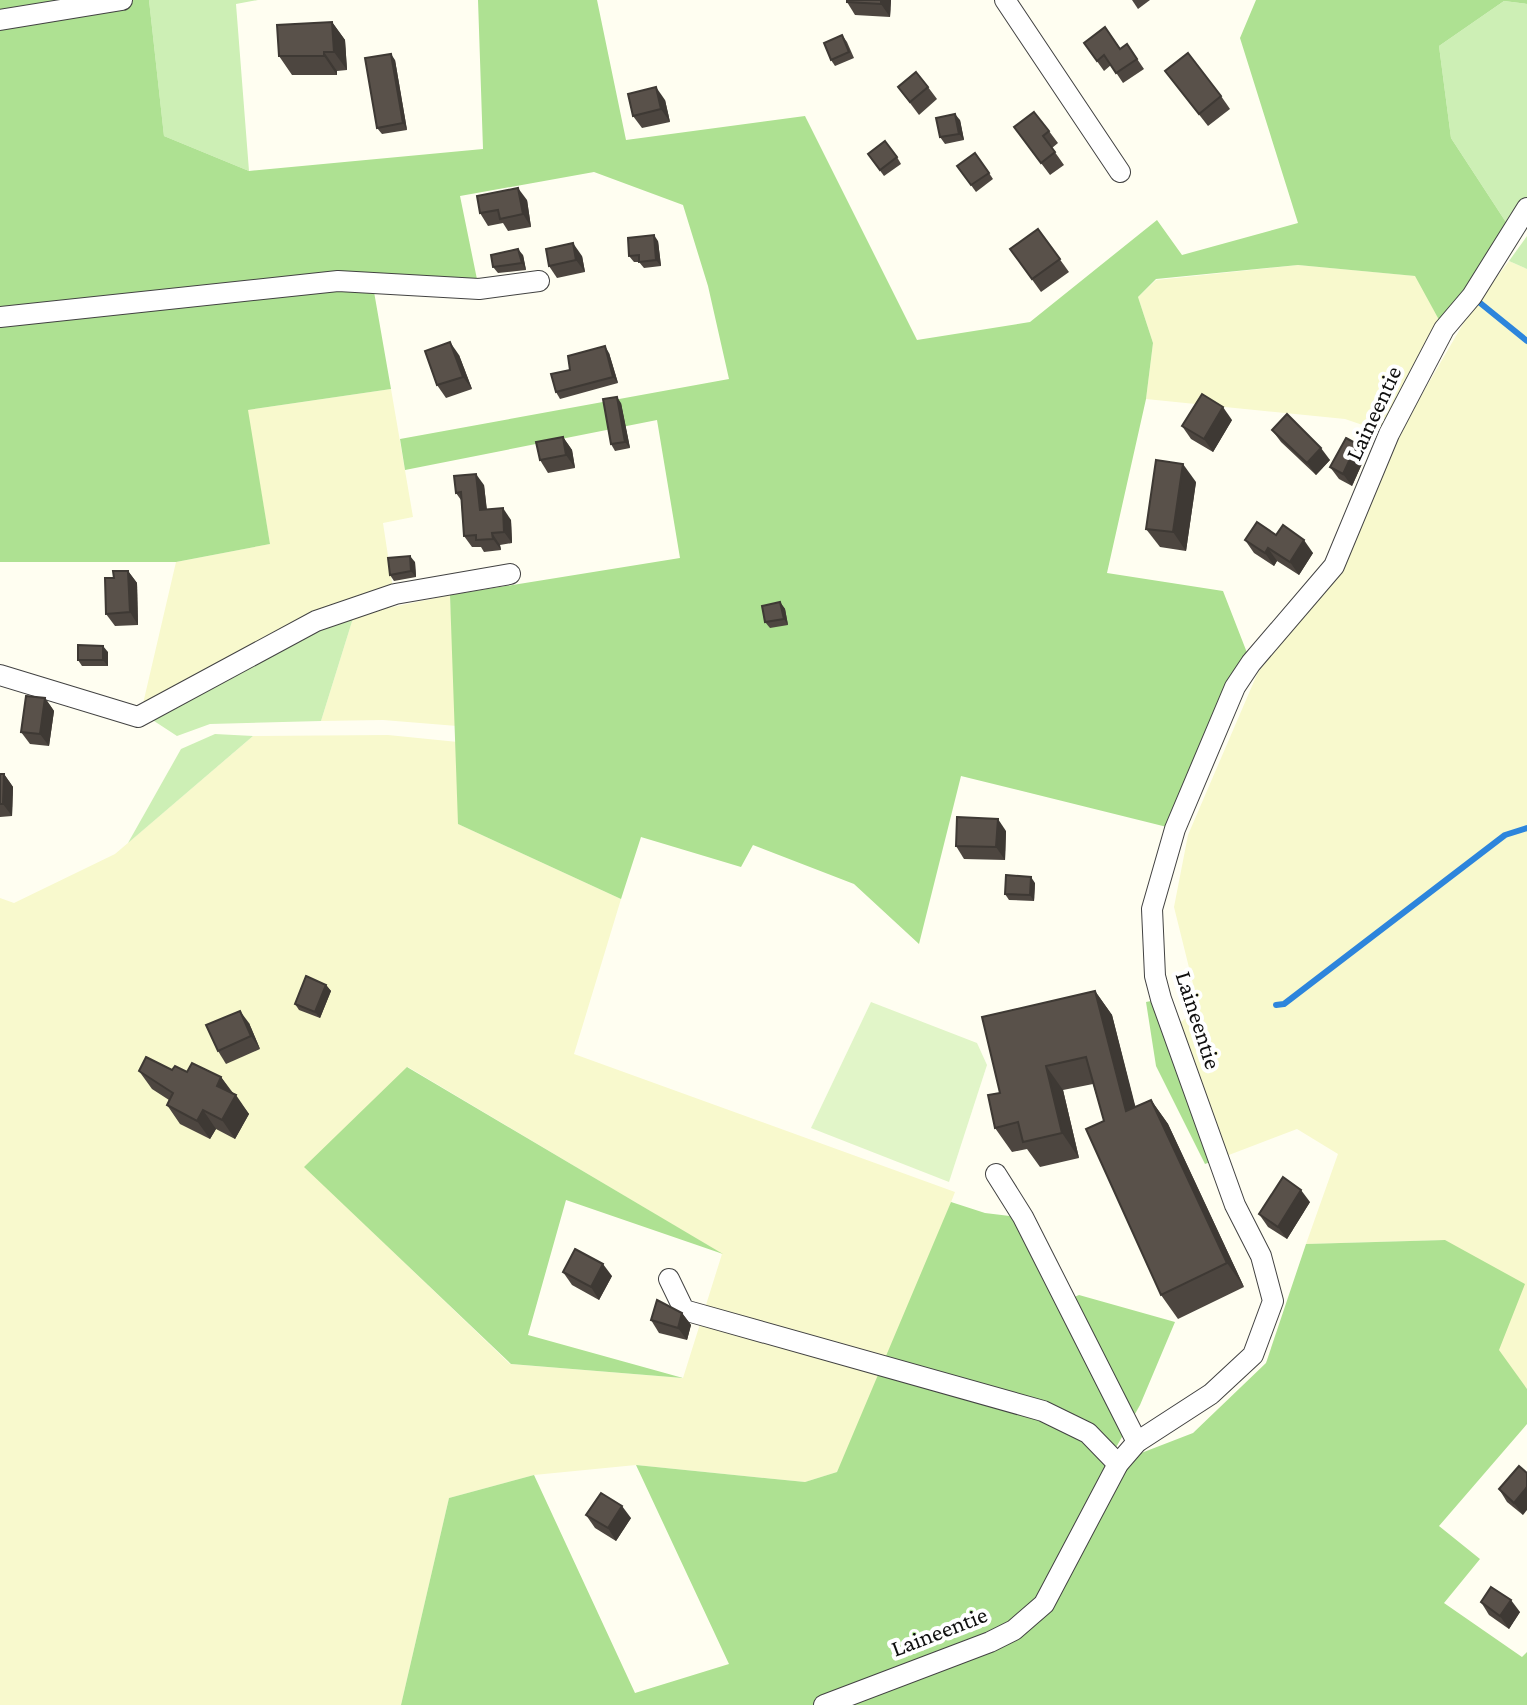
<svg xmlns="http://www.w3.org/2000/svg" width="1527" height="1705" font-family="'Crimson Pro',serif">
<rect width="100%" height="100%" fill="#fffef1"/>
<g fill="#f8f9cd" fill-rule="evenodd">
<polygon points="1509,261 1527,269 1527,1389 1498,1350 1445,1240 1306,1244 1338,1154 1297,1129 1221,1158 1172,1029 1199,1008 1174,907 1188,835 1258,672 1340,572 1397,437 1470,312"/>
<polygon points="1298,265 1416,276 1444,329 1389,434 1345,419 1146,399 1153,343 1138,297 1156,280"/>
<polygon points="391,389 413,517 383,523 393,589 142,708 176,562 270,544 247,410"/>
<polygon points="450,595 457,726 383,720 321,721 354,615"/>
<path d="M388,735L458,742V824L621,899L574,1054L955,1192L890,1359L837,1472L805,1482L636,1465L534,1475L449,1498L401,1705H0V898L14,903L115,854L253,736ZM408,1067L722,1254L683,1378L510,1364L305,1167Z"/>
</g>
<g fill="#cdefb5">
<polygon points="149,0 258,0 236,4 249,171 164,136"/>
<polygon points="1504,1 1527,4 1527,208 1513,233 1451,138 1439,46"/>
<polygon points="1527,236 1527,269 1509,261"/>
<polygon points="354,615 321,721 210,724 177,736 151,719 318,627"/>
<polygon points="215,734 253,736 128,843 181,749"/>
</g>
<g fill="#aee192">
<polygon points="0,0 149,0 164,136 249,171 483,149 478,0 597,0 626,140 805,116 917,340 1030,322 1157,220 1182,255 1298,223 1240,38 1256,0 1527,0 1527,4 1504,1 1439,46 1451,138 1513,233 1444,329 1415,276 1298,265 1156,279 1138,297 1153,343 1146,399 1107,573 1223,591 1251,663 1175,829 961,776 919,944 854,884 753,845 741,867 641,837 621,899 458,824 450,595 680,558 657,420 405,470 400,439 729,379 708,286 683,205 594,172 460,196 479,289 373,286 391,389 248,410 270,544 176,562 0,562"/>
<polygon points="1161,999 1221,1158 1205,1164 1156,1066 1146,1002"/>
<polygon points="407,1067 723,1254 566,1200 528,1335 683,1378 511,1364 304,1167"/>
<polygon points="951,1202 985,1213 1018,1217 1058,1304 1079,1295 1175,1322 1140,1405 1105,1467 1193,1433 1266,1363 1306,1244 1445,1240 1525,1284 1499,1350 1527,1389 1527,1424 1439,1526 1480,1559 1444,1603 1522,1657 1527,1652 1527,1705 401,1705 449,1498 534,1475 635,1693 729,1664 636,1465 805,1482 837,1472"/>
</g>
<polygon fill="#e1f5c8" points="871,1002 977,1043 987,1065 949,1182 811,1128"/>
<g fill="none" stroke-linecap="round" stroke-linejoin="round">
<g stroke="#2d85dc" stroke-width="6">
<polyline points="1474,298 1527,341"/>
<polyline points="1276,1005 1284,1004 1505,835 1527,828"/>
</g>
<defs>
<g id="minor">
<polyline points="1005,0 1120,172"/>
<polyline points="0,20 122,0"/>
<polyline points="0,317 338,281 479,289 539,281"/>
<polyline points="0,675 138,717 316,621 395,594 510,574"/>
<polyline points="996,1174 1023,1217 1137,1442"/>
<polyline points="669,1279 684,1310 1043,1411 1088,1433 1118,1464"/>
<polyline points="824,1705 990,1642 1014,1630 1044,1604 1118,1464 1137,1442 1211,1394 1253,1355 1273,1301 1261,1256 1235,1205 1161,999 1155,976 1152,909 1175,829 1235,687 1251,663 1334,566 1389,434 1444,329 1472,296 1527,208"/>
</g>
</defs>
<use href="#minor" stroke="#424242" stroke-width="22"/>
<use href="#minor" stroke="#fff" stroke-width="20"/>
</g>
<g fill="#4d4640">
<polygon points="891,0 890,17 855,15 847,2"/>
<polygon points="1132,0 1150,0 1138,9"/>
<polygon points="332,22 345,40 347,70 337,71 337,75 292,75 279,56"/>
<polygon points="842,35 847,42 854,58 835,66 831,60"/>
<polygon points="1084,43 1120,49 1127,44 1144,69 1123,83 1111,65 1104,71"/>
<polygon points="395,60 407,130 382,134 377,128"/>
<polygon points="1165,71 1221,96 1230,109 1208,126"/>
<polygon points="898,87 928,87 937,99 919,115"/>
<polygon points="665,100 670,122 642,128 633,116"/>
<polygon points="960,120 964,140 945,144 940,137"/>
<polygon points="1014,127 1049,131 1058,143 1052,148 1064,165 1050,175"/>
<polygon points="868,154 897,157 901,164 884,176"/>
<polygon points="957,166 989,173 993,179 976,192"/>
<polygon points="527,200 531,227 508,231 503,223 488,226 480,213"/>
<polygon points="1038,229 1069,272 1041,292 1010,249"/>
<polygon points="658,241 661,266 644,268 639,262 634,262 629,256"/>
<polygon points="523,255 526,270 498,273 493,267"/>
<polygon points="582,256 585,272 557,278 549,266"/>
<polygon points="609,353 618,383 560,399 556,392 570,370"/>
<polygon points="459,355 472,389 446,398 437,385"/>
<polygon points="621,403 630,448 615,451 611,444"/>
<polygon points="1232,420 1213,452 1191,439 1182,426"/>
<polygon points="1272,430 1330,460 1316,475 1281,442"/>
<polygon points="563,437 572,450 575,468 548,473 540,460"/>
<polygon points="1365,457 1352,486 1339,479 1330,467"/>
<polygon points="1196,482 1186,551 1160,547 1146,529"/>
<polygon points="484,485 487,510 511,520 512,543 500,545 501,550 484,552 481,547 472,547 464,536 461,500 456,493"/>
<polygon points="1276,535 1313,553 1299,575 1277,561 1274,566 1254,553 1245,540"/>
<polygon points="415,562 416,577 394,581 390,575"/>
<polygon points="128,571 137,583 138,625 115,626 106,614 114,578"/>
<polygon points="780,602 785,609 788,625 770,628 765,622"/>
<polygon points="108,652 108,666 82,666 78,660"/>
<polygon points="45,698 54,711 49,746 30,744 21,732"/>
<polygon points="0,774 4,774 13,787 12,816 0,817"/>
<polygon points="1006,831 1005,860 964,859 956,846"/>
<polygon points="1035,883 1034,901 1009,900 1005,894"/>
<polygon points="326,985 331,991 320,1018 299,1010 295,1004"/>
<polygon points="1095,991 1112,1015 1135,1107 1151,1100 1168,1124 1244,1287 1178,1319 1161,1295 1104,1121 1093,1084 1063,1090 1079,1158 1040,1167 1027,1149 1012,1152 995,1128 1000,1093"/>
<polygon points="249,1023 260,1049 226,1064 218,1051"/>
<polygon points="172,1070 221,1077 249,1114 235,1139 216,1129 210,1139 180,1124 167,1105 169,1100 152,1089 139,1071"/>
<polygon points="1310,1202 1287,1239 1268,1227 1259,1214"/>
<polygon points="563,1272 612,1276 599,1300 572,1285"/>
<polygon points="682,1313 691,1325 687,1340 659,1333 651,1320"/>
<polygon points="1519,1466 1523,1515 1507,1502 1499,1489"/>
<polygon points="586,1515 631,1518 616,1541 595,1528"/>
<polygon points="1481,1602 1520,1612 1509,1629 1489,1615"/>
</g>
<g fill="#3e3934">
<polygon points="881,0 891,0 890,17 881,4"/>
<polygon points="332,22 345,40 347,70 334,52"/>
<polygon points="324,52 337,71 337,75 324,56"/>
<polygon points="391,54 395,60 407,130 403,123"/>
<polygon points="656,87 665,100 670,122 661,109"/>
<polygon points="955,114 960,120 964,140 959,134"/>
<polygon points="518,188 527,200 531,227 523,214"/>
<polygon points="654,235 658,241 661,266 656,260"/>
<polygon points="573,243 582,256 585,272 576,260"/>
<polygon points="518,249 523,255 526,270 522,263"/>
<polygon points="450,342 459,355 472,389 463,377"/>
<polygon points="605,346 609,353 618,383 613,377"/>
<polygon points="617,397 621,403 630,448 625,442"/>
<polygon points="1223,407 1232,420 1213,452 1204,439"/>
<polygon points="563,437 572,450 575,468 566,455"/>
<polygon points="1357,444 1365,457 1352,486 1343,474"/>
<polygon points="1321,448 1330,460 1316,475 1307,463"/>
<polygon points="1183,464 1196,482 1186,551 1173,532"/>
<polygon points="476,474 484,485 488,522 480,510"/>
<polygon points="503,508 511,520 512,543 504,532"/>
<polygon points="492,533 500,545 501,550 493,539"/>
<polygon points="1304,540 1313,553 1299,575 1290,562"/>
<polygon points="1268,548 1277,561 1274,566 1265,553"/>
<polygon points="410,556 415,562 416,577 411,571"/>
<polygon points="128,571 137,583 138,625 130,612"/>
<polygon points="780,602 785,609 788,625 784,619"/>
<polygon points="103,646 108,652 108,666 103,660"/>
<polygon points="45,698 54,711 49,746 40,734"/>
<polygon points="4,774 13,787 12,816 3,804"/>
<polygon points="998,819 1006,831 1005,860 996,847"/>
<polygon points="1031,877 1035,883 1034,901 1030,895"/>
<polygon points="326,985 331,991 320,1018 315,1012"/>
<polygon points="1095,991 1112,1015 1143,1136 1126,1111"/>
<polygon points="240,1011 249,1023 260,1049 251,1036"/>
<polygon points="1046,1066 1063,1090 1079,1158 1062,1133"/>
<polygon points="221,1077 234,1096 217,1086"/>
<polygon points="236,1095 249,1114 235,1139 222,1120"/>
<polygon points="1151,1100 1168,1124 1244,1287 1227,1263"/>
<polygon points="203,1110 216,1129 210,1139 197,1121"/>
<polygon points="1301,1190 1310,1202 1287,1239 1278,1227"/>
<polygon points="603,1264 612,1276 599,1300 591,1287"/>
<polygon points="682,1313 691,1325 687,1340 678,1328"/>
<polygon points="1527,1487 1527,1510 1523,1515 1514,1503"/>
<polygon points="622,1506 631,1518 616,1541 608,1528"/>
<polygon points="1511,1600 1520,1612 1509,1629 1500,1616"/>
</g>
<g fill="#59514a" stroke="#3e3934" stroke-width="2">
<polygon points="847,0 881,0 881,4 847,2"/>
<polygon points="332,22 334,52 324,52 324,56 279,56 277,25"/>
<polygon points="1105,27 1120,49 1127,44 1137,59 1116,73 1104,55 1097,61 1084,43"/>
<polygon points="842,35 849,52 831,60 824,43"/>
<polygon points="1188,53 1221,96 1199,114 1165,71"/>
<polygon points="391,54 403,123 377,128 365,58"/>
<polygon points="916,72 928,87 910,102 898,87"/>
<polygon points="656,87 661,109 633,116 628,94"/>
<polygon points="1034,112 1049,131 1043,136 1055,152 1041,163 1014,127"/>
<polygon points="955,114 959,134 940,137 936,118"/>
<polygon points="885,141 897,157 880,170 868,154"/>
<polygon points="975,153 989,173 971,185 957,166"/>
<polygon points="518,188 523,214 500,219 498,210 480,213 477,196"/>
<polygon points="1038,229 1060,259 1032,279 1010,249"/>
<polygon points="654,235 656,260 639,262 639,255 629,256 628,238"/>
<polygon points="573,243 576,260 549,266 546,249"/>
<polygon points="518,249 522,263 493,267 491,255"/>
<polygon points="450,342 463,377 437,385 425,351"/>
<polygon points="605,346 613,377 556,392 551,374 570,370 568,356"/>
<polygon points="1202,394 1223,407 1204,439 1182,426"/>
<polygon points="617,397 625,442 611,444 603,399"/>
<polygon points="1287,414 1321,448 1307,463 1272,430"/>
<polygon points="563,437 566,455 540,460 536,442"/>
<polygon points="1346,438 1357,444 1343,474 1330,467"/>
<polygon points="1156,460 1183,464 1173,532 1146,529"/>
<polygon points="476,474 480,510 503,508 504,532 492,533 493,539 476,540 476,535 464,536 461,492 456,493 454,476"/>
<polygon points="1257,522 1276,535 1283,525 1304,540 1290,562 1268,548 1265,553 1245,540"/>
<polygon points="410,556 411,571 390,575 388,558"/>
<polygon points="113,571 128,571 130,612 106,614 105,578 114,578"/>
<polygon points="780,602 784,619 765,622 762,606"/>
<polygon points="78,645 103,646 103,660 78,660"/>
<polygon points="26,696 45,698 40,734 21,732"/>
<polygon points="0,774 4,774 3,804 0,804"/>
<polygon points="957,817 998,819 996,847 956,846"/>
<polygon points="1006,875 1031,877 1030,895 1005,894"/>
<polygon points="306,976 326,985 315,1012 295,1004"/>
<polygon points="1095,991 1126,1111 1151,1100 1227,1263 1161,1295 1086,1129 1104,1121 1086,1057 1046,1066 1062,1133 1023,1142 1018,1122 995,1128 988,1095 1000,1093 982,1017"/>
<polygon points="240,1011 251,1036 218,1051 206,1025"/>
<polygon points="146,1057 172,1070 175,1066 187,1072 192,1063 221,1077 217,1086 236,1095 222,1120 203,1110 197,1121 167,1105 173,1093 139,1071"/>
<polygon points="1283,1177 1301,1190 1278,1227 1259,1214"/>
<polygon points="575,1249 603,1264 591,1287 563,1272"/>
<polygon points="657,1300 682,1313 678,1328 651,1320"/>
<polygon points="1519,1466 1527,1473 1527,1487 1514,1503 1499,1489"/>
<polygon points="601,1493 622,1506 608,1528 586,1515"/>
<polygon points="1491,1587 1511,1600 1500,1616 1481,1602"/>
</g>
<g text-anchor="middle" dominant-baseline="central" stroke-width="8" stroke-linejoin="round" paint-order="stroke">
<g font-size="24" fill="#0f0f0f" stroke="#fff">
<text transform="translate(1373 413) rotate(-65)">Laineentie</text>
<text transform="translate(1199 1020) rotate(72)">Laineentie</text>
<text transform="translate(939 1631) rotate(-21)">Laineentie</text>
</g>
</g>
</svg>
